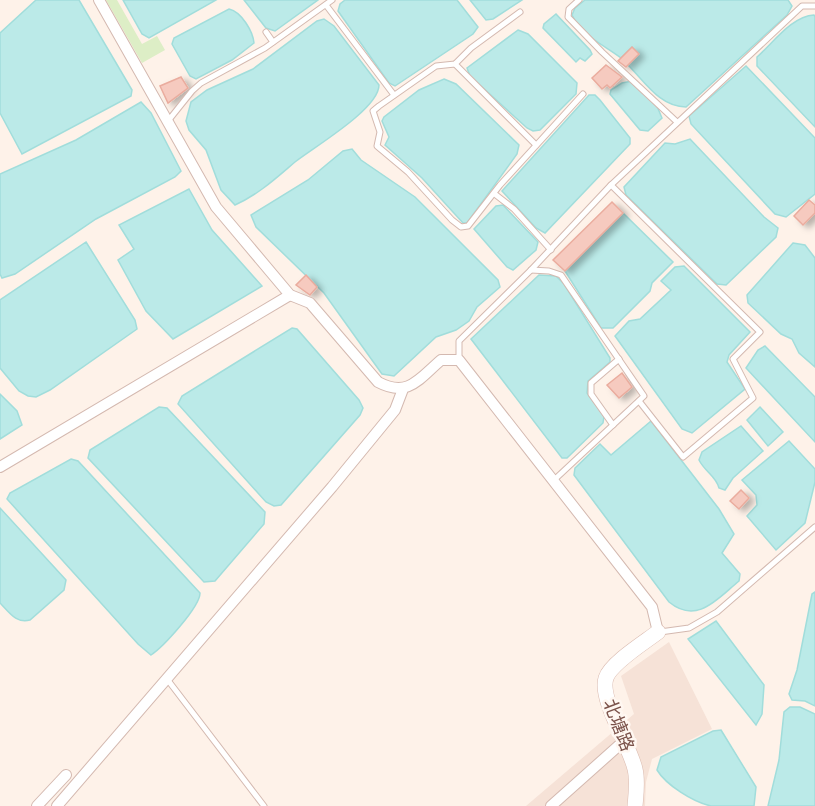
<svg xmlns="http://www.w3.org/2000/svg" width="815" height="806" font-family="'PT Sans Narrow','Noto Sans SC',sans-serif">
<defs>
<filter id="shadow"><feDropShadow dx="5.5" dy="3" stdDeviation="3" flood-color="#0004"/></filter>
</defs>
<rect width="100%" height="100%" fill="#fef2e9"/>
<polygon fill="#f6e2d7" points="669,642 712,729 652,759 646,782 645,806 526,806 634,714 621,676"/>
<polygon fill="#ddeec6" points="106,0 117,0 142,44 157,36 165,50 142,63"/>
<g fill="#bbeae8" stroke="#a1dddb" stroke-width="1.5">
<polygon points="36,0 79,0 132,90 131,96 22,154 0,113 0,33"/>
<polygon points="123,0 216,0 149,38 142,34"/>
<polygon points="244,0 318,0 275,31 266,28"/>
<polygon points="345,0 457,0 478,27 473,34 395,86 389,83 338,11 340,4"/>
<polygon points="470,0 522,0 493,19 486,20"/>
<path d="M585,0H788L792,6L787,15L686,107C660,107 645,82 628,65L639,54L632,47L621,58C604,45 582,36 572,15L575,8Z"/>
<path d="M229,9C242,12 253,32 254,43L232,60L196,79L190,76L172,44L174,38Z"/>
<polygon points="556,14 590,50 592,54 585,61 580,58 576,62 543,28 544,24"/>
<path d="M814,15L815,17V127L757,66V57C773,43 792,16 814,15Z"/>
<path d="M324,19L334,26L379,85C379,109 314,147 295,162C275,179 259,194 235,205L221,190L206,150L189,130L186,121L191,102L207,90L253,69L317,21Z"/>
<polygon points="518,30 528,34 577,83 576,94 540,130 533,131 527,128 470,76 467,68"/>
<polygon points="746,66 815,138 815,194 786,217 775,214 691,124 689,116"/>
<polygon points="444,79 456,84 519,145 517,154 467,223 463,223 422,178 385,145 389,137 382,121 384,117 419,90"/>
<polygon points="632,81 656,104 662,118 648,131 640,130 610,94 611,90 622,83"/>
<polygon points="589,95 595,95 600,100 630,138 630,144 545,233 536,228 502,191"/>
<polygon points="141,102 151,113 181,171 175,177 96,219 15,274 2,278 0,274 0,174 76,140"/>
<polygon points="690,139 764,217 778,228 776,237 726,285 717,284 626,195 624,187 665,143 675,144"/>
<polygon points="352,149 361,160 415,197 498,280 500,287 477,307 469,321 456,330 436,337 394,376 382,374 324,293 256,227 251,215 308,180 343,151"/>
<polygon points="189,189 212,230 262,286 173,339 146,311 118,260 134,249 119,225"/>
<polygon points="503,205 538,242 536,250 513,270 507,267 474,229 496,206"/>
<polygon points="623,213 673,262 652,283 650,291 613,328 601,328 565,271"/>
<polygon points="86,242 135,320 137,329 50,390 36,397 28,396 19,391 0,368 0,300"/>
<polygon points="793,243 805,245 815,258 815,367 799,353 792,339 781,334 748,303 747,295"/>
<polygon points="684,266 750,332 729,355 727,362 745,389 692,433 682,429 615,336 629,321 640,319 671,290 661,281 675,267"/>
<polygon points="539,275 556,276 564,284 610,358 610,362 588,381 587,393 604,416 603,423 567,458 562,458 471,339"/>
<polygon points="292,328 297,329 359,400 363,408 360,415 281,505 274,506 266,502 178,404 182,396"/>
<polygon points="765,346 815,397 815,442 746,368 758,350"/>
<polygon points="0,394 17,411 22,425 0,439"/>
<polygon points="159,407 167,408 265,512 264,524 215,581 204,582 88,458 90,450"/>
<polygon points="760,407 783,432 768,446 747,420"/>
<path d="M651,421L719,509L734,534L722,553L740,574L739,581C717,599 697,625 669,602L574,475L575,468L600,444L611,455Z"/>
<path d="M741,426L763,451L733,478L725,490L719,488C716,476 705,472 699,460L702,452Z"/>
<polygon points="789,441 815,469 815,482 805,523 776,550 747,516 757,505 756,495 742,480"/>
<path d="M71,459L78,461L200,593C200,607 163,647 151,655L138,644L7,499L10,493Z"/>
<path d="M0,508L66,580L64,590L30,620C16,624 9,612 0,603Z"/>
<polygon points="815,592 815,706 805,701 792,700 789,694 797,670 812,594"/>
<polygon points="716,621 764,685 762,714 756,725 688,639"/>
<polygon points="790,707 800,707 815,714 815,806 768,806 779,760 784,712"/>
<path d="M721,730L756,787L754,806C740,806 724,806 711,806C693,802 666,785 657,770L661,757L713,731Z"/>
</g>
<g fill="#f6cabf" stroke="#eaac9e" stroke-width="1.5" filter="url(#shadow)">
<polygon points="632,47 639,54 626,67 618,61"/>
<polygon points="606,65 622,77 610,88 607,85 602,89 592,78"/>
<polygon points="181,77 188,88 168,103 160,86"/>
<polygon points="809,200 815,205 815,213 803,225 794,216"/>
<polygon points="612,202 623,213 565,271 553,260"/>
<polygon points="306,275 317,287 310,295 296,285"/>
<polygon points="622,373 632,387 619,398 607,385"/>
<polygon points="741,490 749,498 739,509 730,501"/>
</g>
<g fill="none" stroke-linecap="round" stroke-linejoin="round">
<defs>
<g id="lane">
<polyline points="579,0 569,9 568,17 602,52 677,122"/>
<polyline points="326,5 394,95"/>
<polyline points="520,12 471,48 455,64 436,66 379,106 373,111 380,132 377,146 408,172 452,220 461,227 468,226 500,185 583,94"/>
<polyline points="266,32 273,42"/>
<polyline points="455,64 536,145"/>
<polyline points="168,121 192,91 201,83 265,48 332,0"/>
<polyline points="611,185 760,332 733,359 753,398 683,457 639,401"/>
<polyline points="496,195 514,209 551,250"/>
<polyline points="531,270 549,271 561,275 644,396 553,481"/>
<polyline points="459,360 459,341 531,270 611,185 802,6 815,6"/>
<polyline points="613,425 591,394 591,383 619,359"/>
<polyline points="660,632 689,628 717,612 815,527"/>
<polyline points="167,679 264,806"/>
</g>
<g id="street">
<path d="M99,0L216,207L290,295L310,303L378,382C408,398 419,379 441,360H459L652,607L658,632"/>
<polyline points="0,467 290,295"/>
<polyline points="37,806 66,775"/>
<polyline points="57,806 332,487 395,410 403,389"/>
<polyline points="551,806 625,740"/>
</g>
<path id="secondary" d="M635,806C636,794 638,781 635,769C630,746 599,699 606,678C611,663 645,642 658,632"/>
</defs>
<use href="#lane" stroke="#d4b9b0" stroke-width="7"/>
<use href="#street" stroke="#d4b9b0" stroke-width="12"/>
<use href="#secondary" stroke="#dabaaf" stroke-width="16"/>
<use href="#lane" stroke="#fff" stroke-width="5"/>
<use href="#street" stroke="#fff" stroke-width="10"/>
<use href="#secondary" stroke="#fff" stroke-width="15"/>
</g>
<g text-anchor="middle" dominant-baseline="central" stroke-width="5" stroke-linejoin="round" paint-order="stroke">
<g font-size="18" fill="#7b524a" stroke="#fff7f1">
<text transform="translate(619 725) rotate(69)">北塘路</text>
</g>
</g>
</svg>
